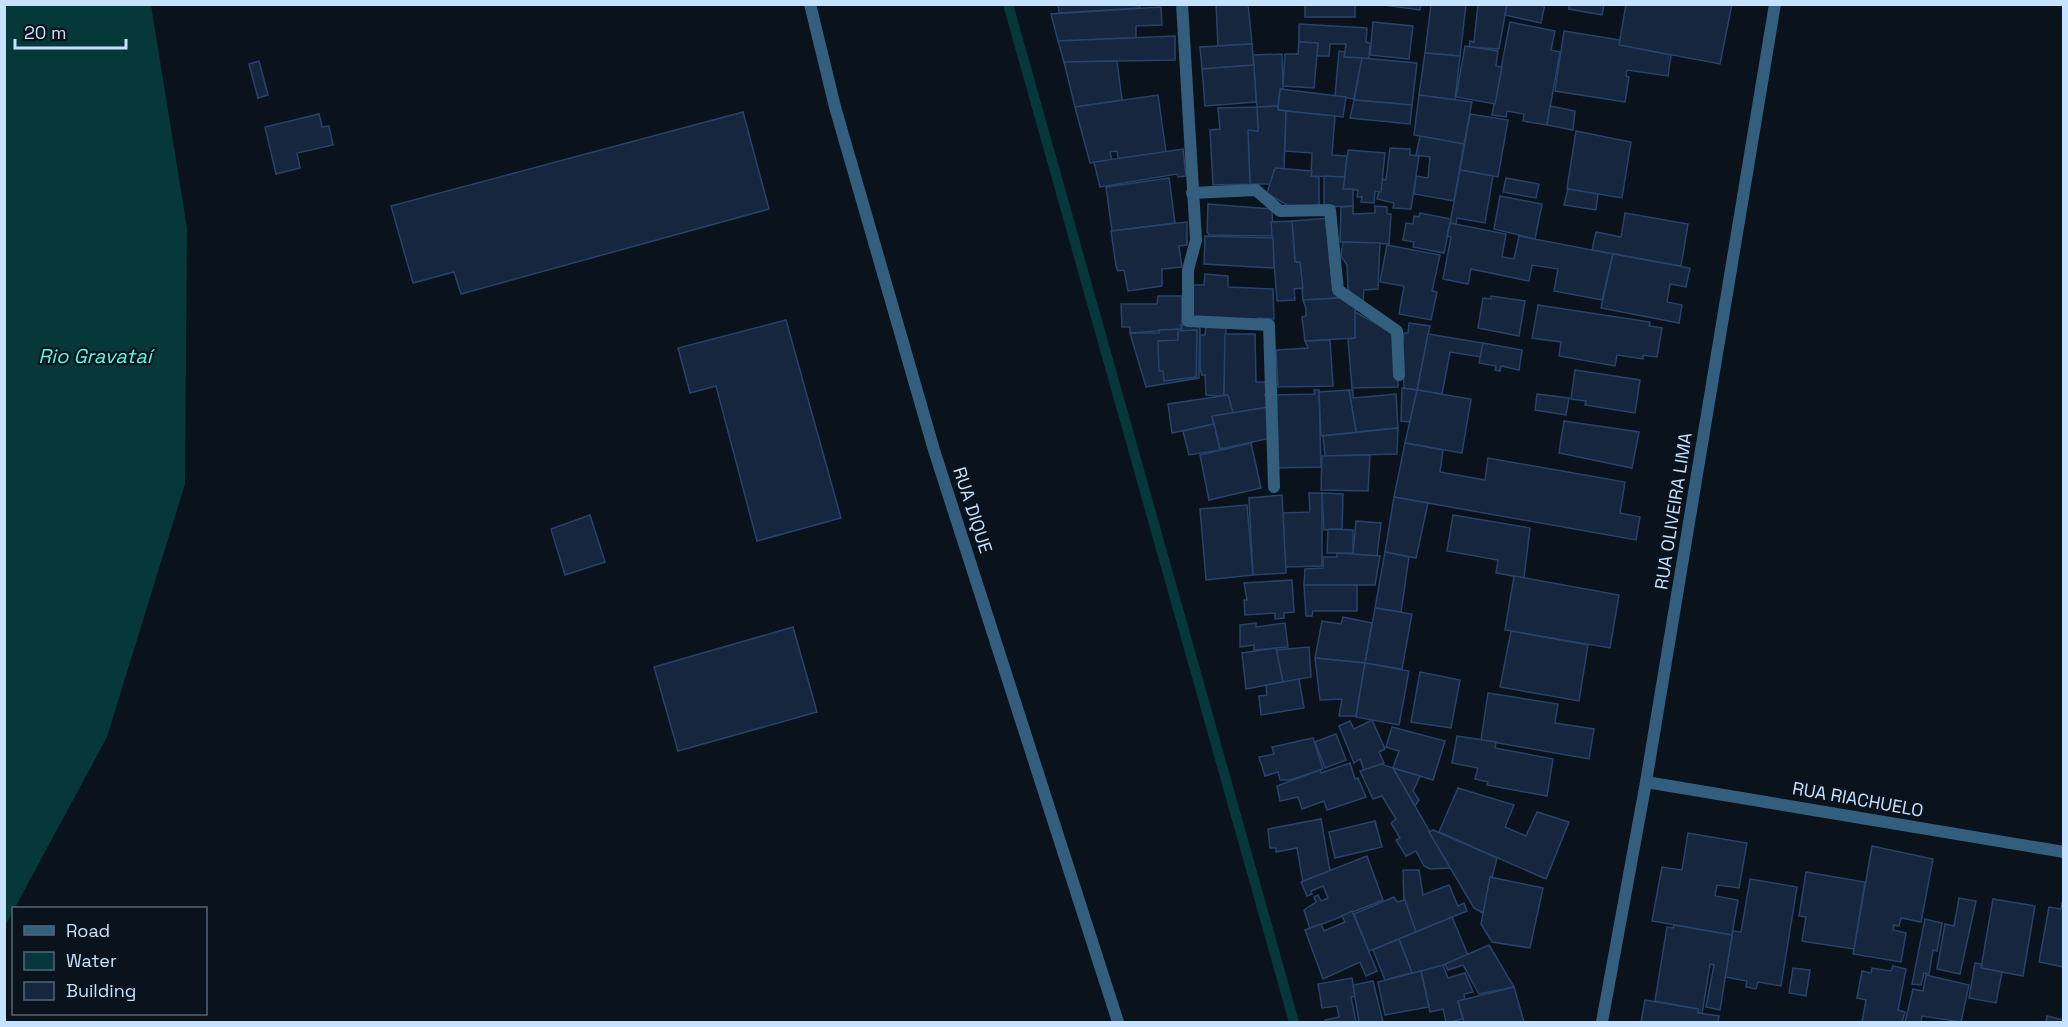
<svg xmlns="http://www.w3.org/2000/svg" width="2068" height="1027" font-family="'Space Grotesk',sans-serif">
<rect width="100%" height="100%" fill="#0a121c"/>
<polygon fill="#063839" points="5,4 151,5 187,228 185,484 107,737 5,926"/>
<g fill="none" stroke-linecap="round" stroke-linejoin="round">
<polyline stroke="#063839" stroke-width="10" points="1008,4 1294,1022"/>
</g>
<g fill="#16263e" stroke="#27436b" stroke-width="1.5">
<polygon points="1058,4 1139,4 1140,8 1059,13"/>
<polygon points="1216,4 1248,4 1252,44 1218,46"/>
<rect x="1305" y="4" width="50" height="13"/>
<polygon points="1377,4 1421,4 1420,10"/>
<polygon points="1431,4 1466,4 1460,56 1425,53"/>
<polygon points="1478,4 1507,4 1499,49 1469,47 1470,41 1474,42"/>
<polygon points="1507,4 1545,4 1541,23 1505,15"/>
<polygon points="1569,4 1604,4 1602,15 1569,9"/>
<polygon points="1626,4 1732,4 1720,64 1619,45"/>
<polygon points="1161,7 1162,25 1136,26 1136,38 1058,41 1051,14"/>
<polygon points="1373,22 1413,26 1409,59 1370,55"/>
<polygon points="1510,22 1555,31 1551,50 1560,52 1547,125 1523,121 1524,114 1507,111 1506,117 1492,115"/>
<polygon points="1299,24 1367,28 1366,42 1370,43 1369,59 1344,57 1346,44 1330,44 1329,56 1317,56 1318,43 1299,42"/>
<polygon points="1564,31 1620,40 1619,45 1671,55 1668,76 1627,70 1626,76 1629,77 1625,102 1555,91"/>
<polygon points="1175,36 1175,60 1064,62 1058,41"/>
<polygon points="1299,42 1318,43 1314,88 1283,86 1285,54 1298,54"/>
<polygon points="1252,44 1254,65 1202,69 1200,47"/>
<polygon points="1465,46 1498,51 1496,66 1502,67 1495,104 1456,97"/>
<polygon points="1339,51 1345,52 1344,57 1362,58 1354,99 1335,96"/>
<polygon points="1425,53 1460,56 1455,100 1419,95"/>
<polygon points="1282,54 1283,89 1280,89 1278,106 1257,107 1253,55"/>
<polygon points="1362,58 1417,63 1412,105 1354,100"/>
<polygon points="259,61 268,95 258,98 249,64"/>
<polygon points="1117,61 1122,100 1075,107 1064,62"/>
<polygon points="1254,65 1256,102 1205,106 1202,69"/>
<polygon points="1280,89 1346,97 1343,117 1278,110"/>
<polygon points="1158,95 1166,152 1118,159 1117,151 1110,152 1112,160 1090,163 1075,107"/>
<polygon points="1419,95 1472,102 1464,144 1414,135"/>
<polygon points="1354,100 1412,105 1410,124 1350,118"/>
<polygon points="1278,106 1278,110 1286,111 1284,169 1275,168 1270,184 1250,184 1248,130 1258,131 1257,107"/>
<polygon points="1550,106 1575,111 1573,130 1547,125"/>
<polygon points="1257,107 1258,131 1248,130 1250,184 1213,185 1210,130 1220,129 1218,108"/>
<polygon points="1286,111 1335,116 1332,155 1347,156 1345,177 1311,176 1312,153 1285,151"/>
<polygon points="743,112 769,209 461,294 454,272 413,283 391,206"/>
<polygon points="319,114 322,127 329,126 333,145 297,153 300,168 276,174 265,127"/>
<polygon points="1470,114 1508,120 1498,177 1460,170"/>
<polygon points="1576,131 1631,142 1622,198 1567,189"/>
<polygon points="1420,136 1464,144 1454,201 1414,194 1416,176 1428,178 1430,157 1416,155"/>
<polygon points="1390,148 1410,149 1410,155 1419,156 1411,209 1393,208 1394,203 1377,199 1382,179 1386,180"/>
<polygon points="1183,149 1186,176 1178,177 1177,174 1100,187 1094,162"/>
<polygon points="1348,150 1385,153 1381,192 1375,191 1374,203 1361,202 1362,197 1357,197 1358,190 1343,189"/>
<polygon points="1275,168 1312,171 1311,176 1319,177 1319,207 1290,207 1267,193"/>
<polygon points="1460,170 1493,176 1485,223 1457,218 1456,224 1450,223"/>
<polygon points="1324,176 1345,177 1343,189 1353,189 1353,206 1324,207"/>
<polygon points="1169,178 1175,223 1112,231 1106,187"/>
<polygon points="1506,178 1539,184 1536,198 1503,192"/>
<polygon points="1568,189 1598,194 1596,210 1564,205"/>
<polygon points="1500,196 1542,204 1535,239 1494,229"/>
<polygon points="1208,204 1272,209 1273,236 1209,235 1207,232"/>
<polygon points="1353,206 1353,214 1375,213 1375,206 1387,207 1387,214 1391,214 1389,244 1340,242 1341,207"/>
<polygon points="1420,213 1451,219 1444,253 1413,247 1414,242 1403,240 1406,223 1413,224 1414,216 1419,217"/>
<polygon points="1625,213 1688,224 1681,266 1592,250 1596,232 1621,237"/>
<polygon points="1331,218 1338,298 1303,300 1300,262 1295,262 1292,221"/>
<polygon points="1292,221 1295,262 1300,262 1303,288 1294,289 1295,300 1277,301 1271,222"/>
<polygon points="1187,222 1187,245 1179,246 1182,267 1162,269 1162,286 1128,291 1124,270 1118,271 1116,266 1111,231"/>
<polygon points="1450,223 1506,234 1502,257 1514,259 1519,236 1613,254 1602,300 1554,291 1558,269 1532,265 1529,281 1471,269 1468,284 1443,279 1451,237 1447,236"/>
<polygon points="1205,236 1273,238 1274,268 1204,264"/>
<polygon points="1343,242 1380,243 1378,289 1364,290 1363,301 1351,297 1348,288 1347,265 1341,256"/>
<polygon points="1387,245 1440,255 1432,291 1437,292 1431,320 1399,314 1404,286 1380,282"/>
<polygon points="1613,254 1690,268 1686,287 1670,284 1667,302 1682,305 1679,323 1601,308"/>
<polygon points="1205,274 1228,276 1228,287 1273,289 1274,319 1258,318 1258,322 1190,318 1191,285 1204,285"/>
<polygon points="1158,296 1182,296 1182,329 1130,333 1130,327 1122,327 1121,304 1157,304"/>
<polygon points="1491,296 1525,301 1519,336 1478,328 1483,298 1491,299"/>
<polygon points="1338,298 1355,302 1355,338 1305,341 1302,317 1306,316 1306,309 1303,300"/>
<polygon points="1538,305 1650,322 1649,326 1662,328 1657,357 1643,355 1643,359 1617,355 1615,366 1559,356 1561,342 1532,338"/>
<polygon points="1355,312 1397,335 1398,387 1352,388 1348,339 1355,338"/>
<polygon points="786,320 841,518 757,541 716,386 690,393 678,348"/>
<polygon points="1409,323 1430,326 1417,390 1404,388 1402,349 1404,333 1408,333"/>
<polygon points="1181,325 1200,325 1199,378 1146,387 1130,333 1159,333 1159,330 1182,329"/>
<polygon points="1206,326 1226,326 1224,395 1220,396 1206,395 1205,375 1202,375 1200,369 1200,335 1205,335"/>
<polygon points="1197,330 1196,377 1164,381 1163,371 1159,371 1158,341 1178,340 1178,331"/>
<polygon points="1225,334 1255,334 1256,382 1270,382 1268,395 1265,395 1269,407 1233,413 1228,395 1224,395"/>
<polygon points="1428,334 1483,343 1481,357 1450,352 1442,394 1417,390"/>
<polygon points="1330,340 1333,386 1278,387 1276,350 1308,348 1305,341"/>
<polygon points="1483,343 1522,350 1519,370 1501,366 1500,371 1495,370 1496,366 1479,363"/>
<polygon points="1575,370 1640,380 1635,413 1585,405 1586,401 1571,399"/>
<polygon points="1402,388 1417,390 1410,422 1401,421"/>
<polygon points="1314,390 1319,390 1321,467 1276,468 1273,395 1315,394"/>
<polygon points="1349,390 1353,390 1353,398 1396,394 1398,428 1356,432"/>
<polygon points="1349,390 1356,432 1321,436 1319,392"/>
<polygon points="1417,390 1471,399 1462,453 1405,443"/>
<polygon points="1537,394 1569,398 1566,415 1535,410"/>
<polygon points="1228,395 1233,413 1212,416 1214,424 1172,433 1168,404"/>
<polygon points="1269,407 1271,438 1220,449 1212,416"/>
<polygon points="1564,421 1639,432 1632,468 1559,453"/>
<polygon points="1214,424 1220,450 1189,455 1183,431"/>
<polygon points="1398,428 1397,454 1325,456 1323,436"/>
<polygon points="1251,443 1261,488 1209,500 1200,455"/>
<polygon points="1405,443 1443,450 1440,472 1485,480 1488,458 1625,482 1620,513 1640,517 1636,540 1394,497"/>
<polygon points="1370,455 1368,491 1321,490 1322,456"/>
<polygon points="1309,493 1322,493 1322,566 1285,567 1283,513 1310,512"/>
<polygon points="1322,493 1343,494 1342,529 1324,530"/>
<polygon points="1282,495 1286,573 1253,575 1249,498"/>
<polygon points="1394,497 1428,503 1416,558 1385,552"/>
<polygon points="1247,505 1253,575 1206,580 1200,509"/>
<polygon points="590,515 605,562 565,575 551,529"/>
<polygon points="1453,515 1530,528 1524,578 1496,573 1498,560 1447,551"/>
<polygon points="1356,521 1381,523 1377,556 1353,554"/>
<polygon points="1328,529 1353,530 1353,553 1327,553"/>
<polygon points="1385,552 1409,557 1401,612 1375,608"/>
<polygon points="1337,553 1380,556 1375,585 1304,585 1305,569 1323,568 1323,557 1337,557"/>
<polygon points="1514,576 1619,595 1610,648 1505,630"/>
<polygon points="1292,580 1294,612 1284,613 1284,618 1275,619 1275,613 1245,615 1244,600 1247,600 1244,583"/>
<polygon points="1304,585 1357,585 1357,611 1313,611 1312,616 1306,616"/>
<polygon points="1375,608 1412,614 1402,669 1365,663"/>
<polygon points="1343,617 1372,623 1365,663 1315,658 1322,621 1341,624"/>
<polygon points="1256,623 1256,627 1285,623 1288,647 1254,650 1254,645 1240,647 1240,625"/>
<polygon points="793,627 817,712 678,751 654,667"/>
<polygon points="1511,631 1588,645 1579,701 1500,687"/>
<polygon points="1309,647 1311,677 1283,682 1276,650"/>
<polygon points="1276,648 1283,682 1246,689 1242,653"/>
<polygon points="1315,658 1365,663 1356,716 1339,716 1342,699 1320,700"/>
<polygon points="1365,663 1409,671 1399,725 1356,717"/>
<polygon points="1420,672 1460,680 1451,728 1411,722"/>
<polygon points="1299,679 1304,708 1261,715 1259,696 1267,695 1266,685"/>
<polygon points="1488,693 1558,704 1555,723 1594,729 1589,759 1481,740"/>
<polygon points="1372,720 1385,749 1379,752 1384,763 1364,770 1360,759 1354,763 1339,726 1350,721 1354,729"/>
<polygon points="1392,727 1445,741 1433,780 1393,768 1399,751 1386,747"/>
<polygon points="1336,734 1346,760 1325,768 1315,742"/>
<polygon points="1457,736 1496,742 1495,748 1553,759 1547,796 1487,785 1488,782 1475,779 1478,768 1452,763"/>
<polygon points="1313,738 1323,769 1290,780 1280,780 1278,772 1265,776 1259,757 1274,754 1272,747"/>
<polygon points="1350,763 1355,779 1358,778 1366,797 1327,810 1324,801 1302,809 1298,797 1280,801 1277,786 1320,770 1321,773"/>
<polygon points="1381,764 1393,768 1451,868 1430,869 1424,866 1416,851 1406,856 1396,840 1400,838 1391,823 1396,819 1382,796 1373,799 1360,771"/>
<polygon points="1393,768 1420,776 1413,791 1419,800 1415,806"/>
<polygon points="1458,788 1514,805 1505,827 1526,836 1537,812 1569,822 1546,879 1439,832"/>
<polygon points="1321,819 1330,871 1303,882 1297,848 1276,852 1276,848 1270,848 1268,829"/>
<polygon points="1375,821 1382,847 1335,858 1329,832"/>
<polygon points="1433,830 1497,858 1483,913 1474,908 1429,832"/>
<polygon points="1688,833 1747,843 1739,888 1717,885 1715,896 1738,900 1732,935 1652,921 1662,867 1682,870"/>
<polygon points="1872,846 1933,859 1921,922 1901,918 1899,926 1894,925 1893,930 1906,933 1901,962 1853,954"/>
<polygon points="1367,856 1383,900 1310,929 1304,910 1316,902 1314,897 1318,895 1321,901 1328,898 1323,886 1311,891 1312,894 1307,896 1301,882"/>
<polygon points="1403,870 1419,870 1423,895 1449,885 1458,906 1464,903 1467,911 1416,932 1404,902"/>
<polygon points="1806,872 1865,882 1854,949 1802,941 1806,917 1799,916"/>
<polygon points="1490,877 1543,888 1530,948 1492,942 1481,924"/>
<polygon points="1750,879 1797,887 1781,986 1758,982 1756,989 1746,987 1747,981 1725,977 1733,931 1741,932"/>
<polygon points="1394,897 1397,902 1405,900 1416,932 1369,951 1354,914"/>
<polygon points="1959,898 1976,901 1960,974 1937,969 1945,924 1954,926"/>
<polygon points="1993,899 2035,906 2023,976 1981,968"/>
<polygon points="2062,903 2064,903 2064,967 2039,962 2049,907 2061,909"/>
<polygon points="1352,911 1377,971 1366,976 1360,962 1323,979 1305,930 1321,924 1324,931 1345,922 1342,916"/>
<polygon points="1452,917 1468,955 1439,967 1412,973 1399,939"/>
<polygon points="1925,919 1942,923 1937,951 1933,950 1929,974 1924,973 1921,985 1912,984"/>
<polygon points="1674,925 1732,935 1720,1010 1706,1007 1714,965 1710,964 1702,1014 1698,1013 1698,1009 1655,1001 1667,927 1673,928"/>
<polygon points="1399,939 1412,973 1385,980 1373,950"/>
<polygon points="1489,945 1514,987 1479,994 1463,965 1448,970 1445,964"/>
<polygon points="1975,963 1982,964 1981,968 2002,972 1996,1003 1969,998"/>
<polygon points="1443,965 1448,978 1465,973 1473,992 1464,994 1465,1000 1458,1001 1463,1019 1450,1022 1446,1022 1443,1009 1430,1012 1421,971"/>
<polygon points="1893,966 1906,969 1898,1010 1905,1012 1902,1022 1862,1022 1866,1000 1857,998 1862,971 1871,973 1872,968 1891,971"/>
<polygon points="1793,968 1810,970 1806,996 1789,993"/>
<polygon points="1421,971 1429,1007 1385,1015 1378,982"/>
<polygon points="1926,975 1969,985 1961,1022 1922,1016 1921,1022 1905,1022 1913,989 1923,991"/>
<polygon points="1352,978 1355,996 1351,997 1356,1022 1326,1022 1325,1020 1339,1017 1337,1006 1322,1008 1318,984"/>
<polygon points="1373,981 1383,1022 1359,1022 1353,985"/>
<polygon points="1514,987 1524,1022 1464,1022 1458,1001"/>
<polygon points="1645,1000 1698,1009 1698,1013 1719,1016 1718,1022 1641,1022"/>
<polygon points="2047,1016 2064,1020 2064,1022 2046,1022"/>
</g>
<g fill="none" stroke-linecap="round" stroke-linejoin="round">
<g stroke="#335e7d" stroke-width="12">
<polyline points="810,4 835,107 934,450 1118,1022"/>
<polyline points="1192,193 1256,190 1280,211 1330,210 1338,290 1397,331 1399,375"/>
<polyline points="1196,240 1188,270 1188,321 1269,325 1274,487"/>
</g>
<g stroke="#335e7d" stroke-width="12">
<polyline points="1182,4 1196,240"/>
<polyline points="1646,782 2064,852"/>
<polyline points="1602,1022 1646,782 1775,4"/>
</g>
</g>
<g text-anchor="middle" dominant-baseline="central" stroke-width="4.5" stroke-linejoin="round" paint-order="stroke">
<g font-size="18" fill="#c5e2ff" stroke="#0a121c">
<text transform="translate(973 510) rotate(72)">RUA DIQUE</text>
<text transform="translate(1673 511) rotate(-81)">RUA OLIVEIRA LIMA</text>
<text transform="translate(1858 799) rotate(10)">RUA RIACHUELO</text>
</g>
<g font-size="20" font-style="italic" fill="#53ffe5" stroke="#0a121c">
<text x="95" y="356">Rio Gravataí</text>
</g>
</g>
<rect width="2068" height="1027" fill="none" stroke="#c5e2ff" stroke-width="12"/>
<rect x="12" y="907" width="195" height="108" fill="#0a121c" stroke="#556577" stroke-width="1.5"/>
<rect x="24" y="926" width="30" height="9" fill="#335e7d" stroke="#556577" stroke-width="1.5"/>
<text x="66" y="937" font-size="18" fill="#c5e2ff">Road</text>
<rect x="24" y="952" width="30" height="18" fill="#063839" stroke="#556577" stroke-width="1.5"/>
<text x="66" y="967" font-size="18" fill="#c5e2ff">Water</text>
<rect x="24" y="982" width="30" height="18" fill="#16263e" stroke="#556577" stroke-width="1.5"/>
<text x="66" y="997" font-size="18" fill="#c5e2ff">Building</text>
<path d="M15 39v9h111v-9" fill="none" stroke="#c5e2ff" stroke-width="3"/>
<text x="24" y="39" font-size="18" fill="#c5e2ff" stroke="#0a121c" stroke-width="4.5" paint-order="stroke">20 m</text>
</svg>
